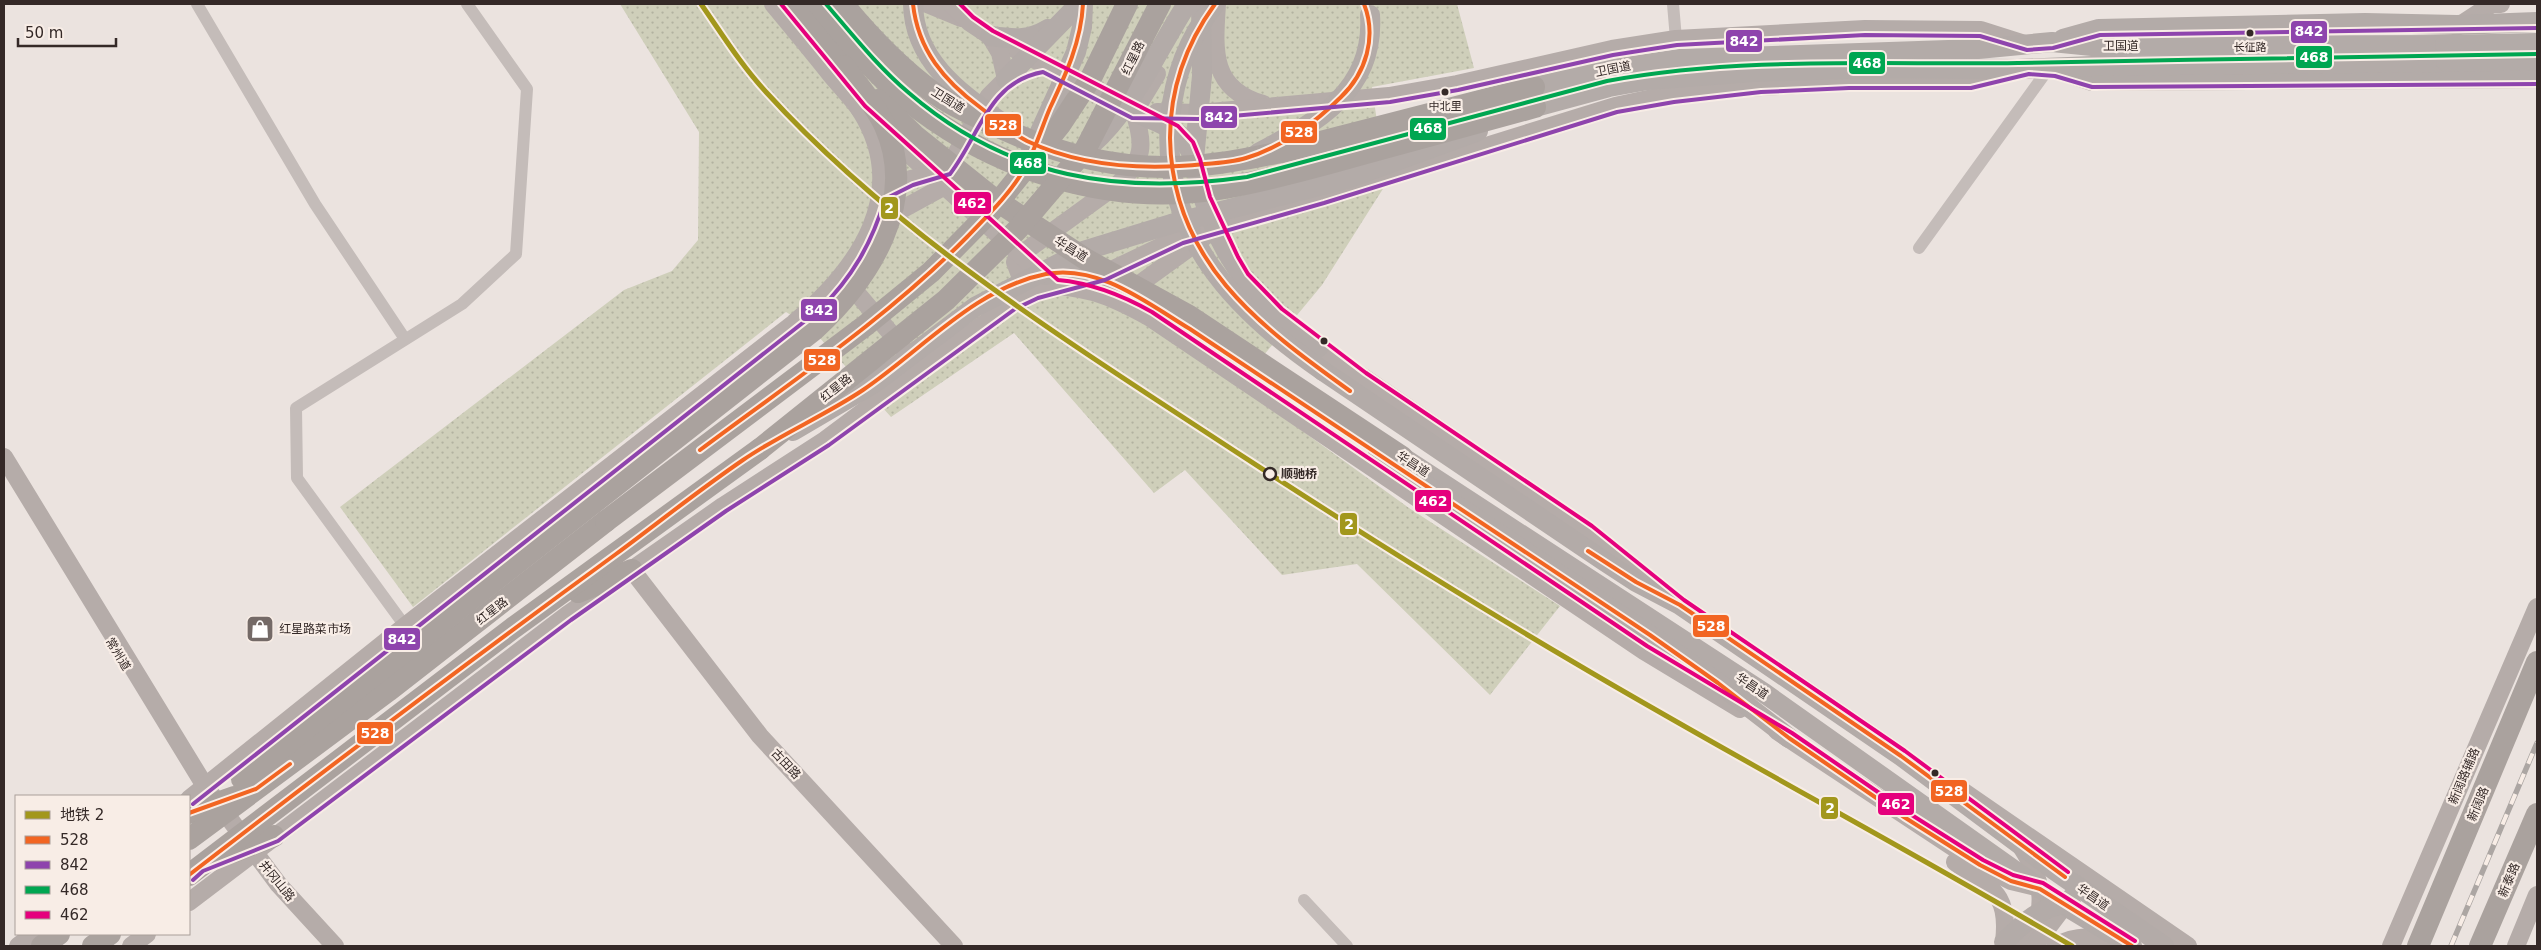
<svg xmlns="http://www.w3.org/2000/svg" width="2541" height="950" font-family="'DejaVu Sans','Noto Sans SC',sans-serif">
<defs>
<pattern id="grass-dots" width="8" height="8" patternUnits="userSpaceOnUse" patternTransform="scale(1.25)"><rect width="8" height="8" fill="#cfcfba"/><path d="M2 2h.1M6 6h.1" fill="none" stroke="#b2b2a0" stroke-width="1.8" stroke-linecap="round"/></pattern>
</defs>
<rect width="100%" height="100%" fill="#ebe3df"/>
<polygon fill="url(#grass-dots)" points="620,4 1457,4 1474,68 1372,87 1386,184 1322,285 1239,385 1409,508 1560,606 1490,695 1357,564 1282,575 1185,470 1154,493 1014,333 891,417 810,327 786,312 413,607 340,507 624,290 672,271 698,240 699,132"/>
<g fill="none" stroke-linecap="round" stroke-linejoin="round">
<g stroke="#c4bcb9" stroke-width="12">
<polyline points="197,4 315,204 405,339"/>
<polyline points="1673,4 1676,39"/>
<polyline points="1919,248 2049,68"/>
<polyline points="405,626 297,478 296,408 462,304 516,254 527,89 467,4"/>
<polyline points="1304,900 1347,946"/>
</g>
<g stroke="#b5aca9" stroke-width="18">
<polyline points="927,4 961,18"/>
<path d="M951,4L969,22L990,36L1134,112C1145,145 1144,160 1118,184L1020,255L1015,262L1021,278L1014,295"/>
<path d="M1217,4C1214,50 1210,89 1263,104"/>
<polyline points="2457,27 2492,4 2501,4"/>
<polyline points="990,36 1000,53 1006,79"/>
<path d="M860,110L1055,286C1093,288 1116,299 1149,317L1644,651L1740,709"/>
<polyline points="1134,112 1157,74"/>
<polyline points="1157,112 1198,113 1389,96 1457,84 1612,49 1676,39 1865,29 1981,30 2025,44"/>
<polyline points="944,175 989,96 1006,79 1018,72"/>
<polyline points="887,191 911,179 940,172"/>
<polyline points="881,217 899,211 943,187"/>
<polyline points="845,279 904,349"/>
<polyline points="1127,293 1207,235"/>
<polyline points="1319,347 1589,531 1664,591"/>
<polyline points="4,457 205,786 279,885 335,946"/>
<polyline points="632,570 760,736 954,946"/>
<polyline points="1777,731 1980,865 2011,881 2036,887"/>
<polyline points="1964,792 2188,946"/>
<path d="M189,799L405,626L794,323C858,269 913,193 860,110C852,98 840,86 831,75C812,51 792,27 773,4"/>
<path d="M2022,848C2044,882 2049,912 2023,946"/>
<path d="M1955,862C1991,889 2010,892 2004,942"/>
<polyline points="189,902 567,615 723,506 825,440 920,369 1012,304 1036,292 1103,274 1181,237 1322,197 1615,106 1657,97 1709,90 1848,82 1972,82 2005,73"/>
<polyline points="18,946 34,934"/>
<polyline points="131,946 147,934"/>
<polyline points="2034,946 2071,897"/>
<path d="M2055,946C2077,934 2096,936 2119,941"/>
<polyline points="2391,946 2537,607"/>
<polyline points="2516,946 2537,895"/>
</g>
<g stroke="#b3aba8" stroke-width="20">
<path d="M990,36C1013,39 1028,41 1048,29"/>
<polyline points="2063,39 2099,29 2365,23 2457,25 2537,22"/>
<polyline points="2063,71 2092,81 2537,78"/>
<polyline points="1006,79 1079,4"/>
<polyline points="1534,87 1605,70 1681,59 1978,49 2052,42 2092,46 2445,45"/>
<polyline points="1535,107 1609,87 1648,80 1753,72 1875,68 2018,69 2092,66 2446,62"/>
<path d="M1134,112C1149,119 1170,125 1181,137C1196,153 1197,177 1203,197C1210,218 1219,240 1231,259C1252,296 1287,321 1319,347"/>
<polyline points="1194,159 1202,76 1201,4"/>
<polyline points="1323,371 1604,561 1636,582 1680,605 1901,756 2054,870 2164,946"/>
<polyline points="1402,457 1764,693 2062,904 2132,946"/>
<polyline points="1650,635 1718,683 1789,738"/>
<path d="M2004,942C2024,922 2041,906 2071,903"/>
</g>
<g stroke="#aaa29e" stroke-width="22">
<polyline points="795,4 844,66"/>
<polyline points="578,592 632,570"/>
<polyline points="189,813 234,797"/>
<polyline points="189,839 388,691 606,521"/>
<polyline points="233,852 274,836"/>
<polyline points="189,875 513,628 760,449"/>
<polyline points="42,946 59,934"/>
<polyline points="93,946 110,934"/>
<polyline points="2418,946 2537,662"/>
<polyline points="2480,946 2537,814"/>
</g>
<defs>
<polyline id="rail" points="2451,946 2537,743"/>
</defs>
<use href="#rail" stroke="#aca6a3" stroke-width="5.5"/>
<use href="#rail" stroke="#f8ede6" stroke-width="4" stroke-dasharray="11" stroke-linecap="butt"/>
<g stroke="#b3aba8" stroke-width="20">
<path d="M913,4C914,59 957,91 998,120"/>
<path d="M1215,4C1188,38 1174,76 1170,119C1161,234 1234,310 1323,371"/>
<polyline points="2445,45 2537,43"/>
<polyline points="2446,62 2537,60"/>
<path d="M1090,146C1134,107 1156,52 1187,4"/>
<path d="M1258,153C1317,122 1375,91 1370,15"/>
<polyline points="1029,156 1076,52 1082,27 1083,4"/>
<path d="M1045,275C1070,269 1098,275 1120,288"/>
<polyline points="793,431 873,384 975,307 1083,251 1171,224 1346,179 1478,131"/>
<polyline points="1378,453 1650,635"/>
</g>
<g stroke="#aaa29e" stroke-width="22">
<path d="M818,4C846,37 873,73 907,100C994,170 1108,207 1219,189C1266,181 1313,168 1359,155C1417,139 1476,123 1535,107"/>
<path d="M843,4C870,37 900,68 934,93C951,105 970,114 988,122C1045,150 1104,168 1169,167C1207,167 1245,159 1282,152L1534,87"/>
<polyline points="878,100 914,135 994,199 1087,260 1189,316 1402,457"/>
<polyline points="760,449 946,300 1018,229 1085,150 1160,4"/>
<polyline points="606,521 866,325 931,272 992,210 1060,125 1091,78 1127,4"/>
<path d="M242,779L815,329C869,279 919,202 885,126C875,104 858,86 844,66"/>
</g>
<defs>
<g id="bus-1">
<path d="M913,4C918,50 944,81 981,108C996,119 1010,132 1027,141C1081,167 1146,170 1205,164C1219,163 1233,162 1246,158C1281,148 1316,122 1341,97C1366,73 1377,37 1364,4"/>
<path d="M1215,4C1186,44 1170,88 1170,138C1172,261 1258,325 1350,391"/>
<path d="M700,450C791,382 887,318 967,237C986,217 1009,195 1023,171C1035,151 1041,129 1050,108C1066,74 1081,42 1083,4"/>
<polyline points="1588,551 1636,582 1680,605 1901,756 2065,877"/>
<polyline points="189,813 256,789 290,764"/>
<path d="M189,875C330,766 472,659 616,554C658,523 699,490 743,460C781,434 824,416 863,390C921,351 975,288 1046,274C1099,264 1147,303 1190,329L1650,635L1718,683L1789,738L1904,817L1980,865L2011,881L2040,889L2132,946"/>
</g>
<g id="bus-2">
<path d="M193,804L819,310C852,278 872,243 885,199L913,185L950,174C980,135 988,82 1043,72L1132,118L1198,119L1390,102L1458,90L1613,55L1677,45L1865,35L1980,36L2027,50L2053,48L2100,35L2537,28"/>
<polyline points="193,880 203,871 278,841 571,620 726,511 829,445 1015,309 1038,298 1105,280 1183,243 1324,203 1617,112 1674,102 1761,92 1849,88 1971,88 2029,74 2055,76 2092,87 2537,84"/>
</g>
<path id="bus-3" d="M826,4C852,34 878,67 909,93C1009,179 1119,195 1247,177L1607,81C1743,56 1881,65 2018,63C2191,60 2364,56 2537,54"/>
<g id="bus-4">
<path d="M781,4L865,106L1058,280C1092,283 1122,295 1152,312L1647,646L1792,733L1907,812L1983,860L2013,875L2043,883L2135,941"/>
<polyline points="960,4 973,17 993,31 1178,126 1193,142 1200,159 1210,197 1238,257 1248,274 1282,309 1366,373 1592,526 1684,600 1905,751 2068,872"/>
</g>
</defs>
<use href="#bus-1" stroke="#f8ede6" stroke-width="8"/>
<use href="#bus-2" stroke="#f8ede6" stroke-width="8"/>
<use href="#bus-3" stroke="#f8ede6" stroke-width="8"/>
<use href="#bus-4" stroke="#f8ede6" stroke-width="8"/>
<use href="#bus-1" stroke="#f26522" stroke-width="4"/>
<use href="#bus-2" stroke="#8e44ad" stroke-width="4"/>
<use href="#bus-3" stroke="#00a651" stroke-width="4"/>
<use href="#bus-4" stroke="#e5007d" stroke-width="4"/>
<defs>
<path id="metro-1" d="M701,4C722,34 741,65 766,92C890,228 1051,331 1204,431C1326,511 1449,589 1575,663C1739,760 1908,849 2072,946"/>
</defs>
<use href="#metro-1" stroke="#f8ede6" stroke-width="9"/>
<use href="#metro-1" stroke="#a2971c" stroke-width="5"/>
</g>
<defs>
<symbol id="shop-square" viewBox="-11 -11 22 22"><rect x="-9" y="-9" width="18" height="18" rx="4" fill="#746a67" stroke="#f8ede6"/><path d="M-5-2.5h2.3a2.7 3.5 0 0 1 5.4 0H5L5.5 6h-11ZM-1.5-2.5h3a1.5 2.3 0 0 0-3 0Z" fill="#fff"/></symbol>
</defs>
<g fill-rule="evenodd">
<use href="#shop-square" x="244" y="613" width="32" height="32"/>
</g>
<g fill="#342927" stroke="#f8ede6" stroke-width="2">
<circle cx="2250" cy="33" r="4.5"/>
<circle cx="1445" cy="92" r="4.5"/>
<circle cx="1324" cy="341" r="4.5"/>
<circle cx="1935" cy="773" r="4.5"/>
</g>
<circle fill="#f8ede6" stroke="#342927" stroke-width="2.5" cx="1270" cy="474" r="6"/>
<g text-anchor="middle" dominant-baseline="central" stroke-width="4.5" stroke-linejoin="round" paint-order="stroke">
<g font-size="11" fill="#342927" stroke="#f8ede6">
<text x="2250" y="47">长征路</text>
<text x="1445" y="106">中北里</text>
</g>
<g font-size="12" fill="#342927" stroke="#f8ede6">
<text x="2121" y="46">卫国道</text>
<text transform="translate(1133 58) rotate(-64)">红星路</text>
<text transform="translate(1613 69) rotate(-11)">卫国道</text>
<text transform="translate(948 100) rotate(32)">卫国道</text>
<text transform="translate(1071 249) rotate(32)">华昌道</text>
<text transform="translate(836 388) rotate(-39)">红星路</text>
<text transform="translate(1413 464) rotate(33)">华昌道</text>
<text transform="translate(492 611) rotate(-38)">红星路</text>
<text transform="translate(118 654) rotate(59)">常州道</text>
<text transform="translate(1752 686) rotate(34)">华昌道</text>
<text transform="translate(786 764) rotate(47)">古田路</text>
<text transform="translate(2464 776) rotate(-67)">新阔路辅路</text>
<text transform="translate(2478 804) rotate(-67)">新阔路</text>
<text transform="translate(2509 880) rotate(-67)">新泰路</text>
<text transform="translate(277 881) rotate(51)">井冈山路</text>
<text transform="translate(2093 897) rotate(35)">华昌道</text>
</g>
<g font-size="12" font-weight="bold" fill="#342927" stroke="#f8ede6" text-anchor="start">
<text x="1281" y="474">顺驰桥</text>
</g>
<g font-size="12" fill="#342927" stroke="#f8ede6" text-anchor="start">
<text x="279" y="629">红星路菜市场</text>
</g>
</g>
<g stroke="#f8ede6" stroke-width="2">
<rect x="2290" y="20" width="38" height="24" rx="5" fill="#8e44ad"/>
<rect x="1725" y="29" width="38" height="24" rx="5" fill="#8e44ad"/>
<rect x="2295" y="45" width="38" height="24" rx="5" fill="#00a651"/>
<rect x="1848" y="51" width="38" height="24" rx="5" fill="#00a651"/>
<rect x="1200" y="105" width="38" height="24" rx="5" fill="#8e44ad"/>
<rect x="984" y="113" width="38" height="24" rx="5" fill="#f26522"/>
<rect x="1409" y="117" width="38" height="24" rx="5" fill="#00a651"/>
<rect x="1280" y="120" width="38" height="24" rx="5" fill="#f26522"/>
<rect x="1009" y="151" width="38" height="24" rx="5" fill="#00a651"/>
<rect x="953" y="191" width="39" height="24" rx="5" fill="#e5007d"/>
<rect x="880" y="196" width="19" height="24" rx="5" fill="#a2971c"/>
<rect x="800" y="298" width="38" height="24" rx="5" fill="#8e44ad"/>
<rect x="803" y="348" width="38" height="24" rx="5" fill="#f26522"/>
<rect x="1414" y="489" width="38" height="24" rx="5" fill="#e5007d"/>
<rect x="1339" y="512" width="19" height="24" rx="5" fill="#a2971c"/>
<rect x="1692" y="614" width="38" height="24" rx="5" fill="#f26522"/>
<rect x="383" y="627" width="38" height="24" rx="5" fill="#8e44ad"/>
<rect x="356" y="721" width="38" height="24" rx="5" fill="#f26522"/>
<rect x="1930" y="779" width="38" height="24" rx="5" fill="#f26522"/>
<rect x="1877" y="792" width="38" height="24" rx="5" fill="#e5007d"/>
<rect x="1820" y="796" width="19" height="24" rx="5" fill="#a2971c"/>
</g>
<g font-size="14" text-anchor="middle" font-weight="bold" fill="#fff">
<text x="2309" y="36">842</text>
<text x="1744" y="46">842</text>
<text x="2314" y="62">468</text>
<text x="1867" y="68">468</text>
<text x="1219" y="122">842</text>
<text x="1003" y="130">528</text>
<text x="1428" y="133">468</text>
<text x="1299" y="137">528</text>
<text x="1028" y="168">468</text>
<text x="972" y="208">462</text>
<text x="889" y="213">2</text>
<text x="819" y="315">842</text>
<text x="822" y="365">528</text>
<text x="1433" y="506">462</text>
<text x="1349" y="529">2</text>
<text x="1711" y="631">528</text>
<text x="402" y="644">842</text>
<text x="375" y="738">528</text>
<text x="1949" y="796">528</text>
<text x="1896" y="809">462</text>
<text x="1830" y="813">2</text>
</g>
<rect width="2541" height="950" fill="none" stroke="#342927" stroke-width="10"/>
<rect x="15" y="795" width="175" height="140" fill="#f8ede6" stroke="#aa9f9a"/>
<rect x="25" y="811" width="25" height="8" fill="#a2971c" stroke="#aa9f9a"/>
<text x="60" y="820" font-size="15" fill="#342927">地铁 2</text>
<rect x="25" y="836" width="25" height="8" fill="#f26522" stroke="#aa9f9a"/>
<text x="60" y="845" font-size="15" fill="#342927">528</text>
<rect x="25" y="861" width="25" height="8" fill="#8e44ad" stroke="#aa9f9a"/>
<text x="60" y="870" font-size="15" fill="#342927">842</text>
<rect x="25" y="886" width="25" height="8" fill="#00a651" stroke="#aa9f9a"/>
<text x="60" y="895" font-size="15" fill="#342927">468</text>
<rect x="25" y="911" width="25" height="8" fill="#e5007d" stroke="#aa9f9a"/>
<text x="60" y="920" font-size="15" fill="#342927">462</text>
<path d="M18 38v8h98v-8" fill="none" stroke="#342927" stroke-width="2.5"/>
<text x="25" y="38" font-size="15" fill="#342927" stroke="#f8ede6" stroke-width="4" paint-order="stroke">50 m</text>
</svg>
